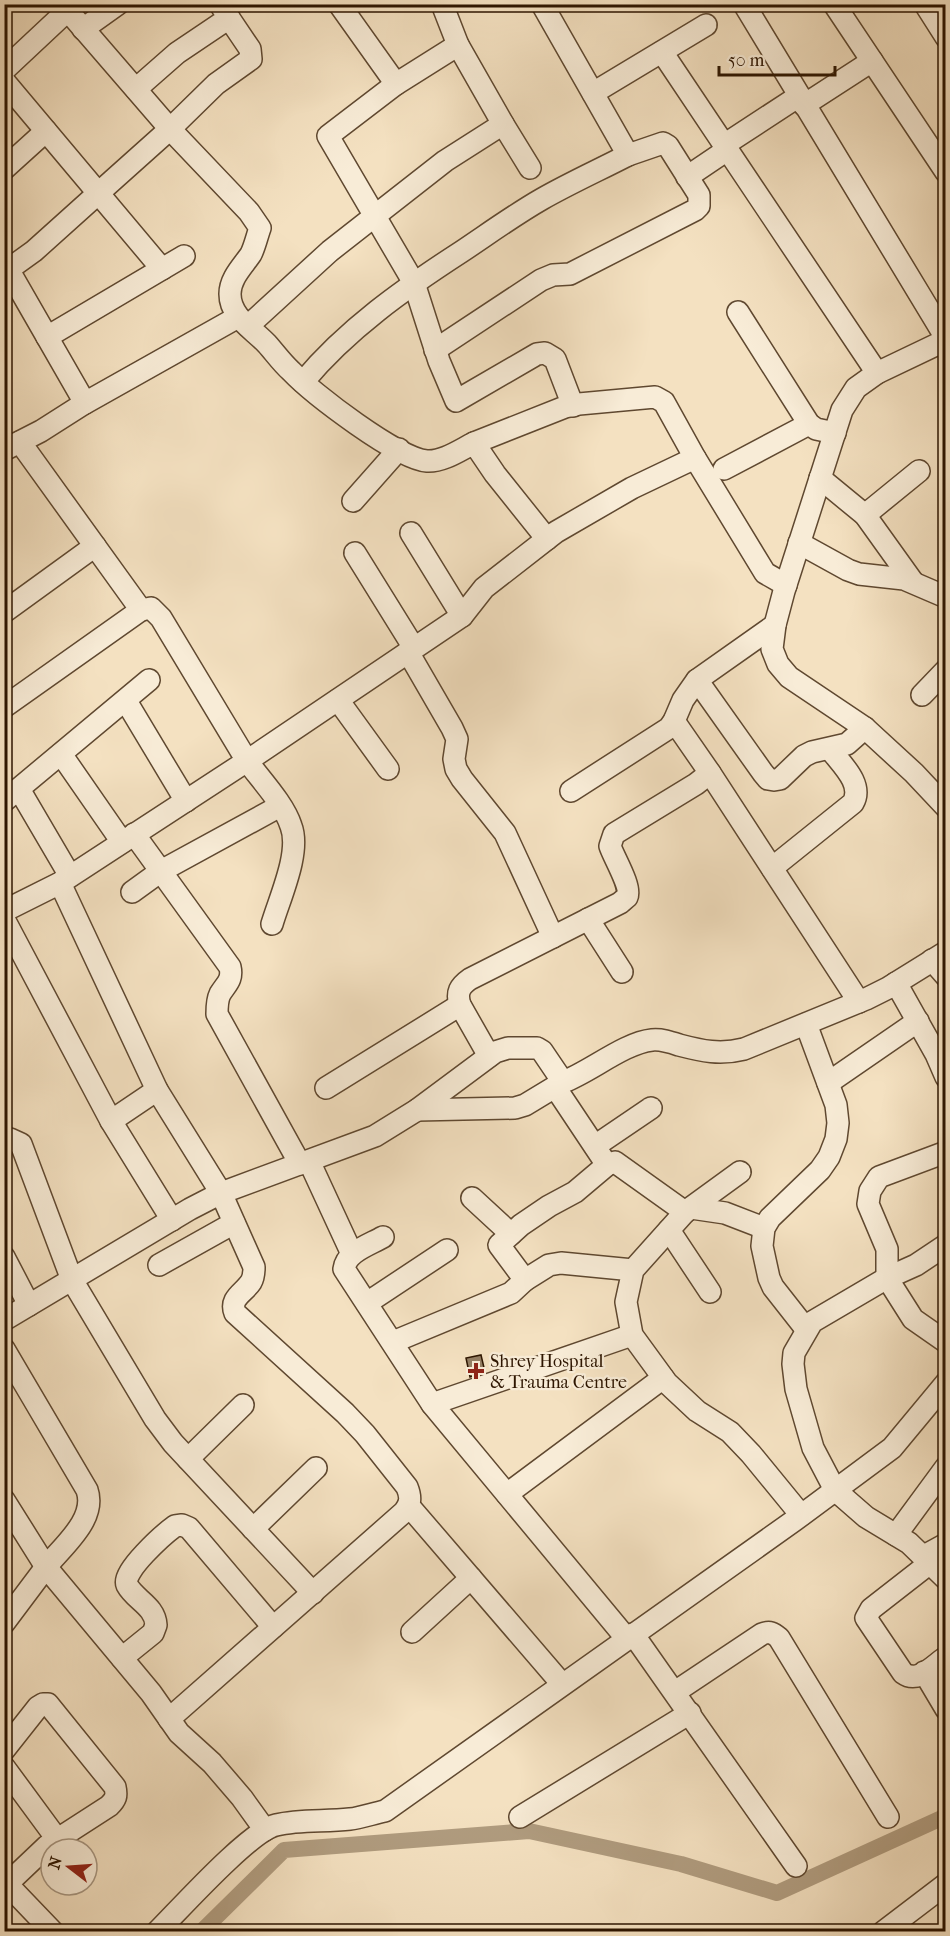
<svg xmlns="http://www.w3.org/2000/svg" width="950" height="1936" font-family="'IM FELL French Canon',serif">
<rect width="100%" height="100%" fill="#f4e1c1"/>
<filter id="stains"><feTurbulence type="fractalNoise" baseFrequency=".00333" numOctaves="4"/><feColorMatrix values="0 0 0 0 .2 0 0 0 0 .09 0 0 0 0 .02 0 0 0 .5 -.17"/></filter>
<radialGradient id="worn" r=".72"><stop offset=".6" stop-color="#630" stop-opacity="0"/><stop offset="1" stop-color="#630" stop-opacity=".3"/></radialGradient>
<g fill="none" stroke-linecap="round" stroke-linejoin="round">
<polyline stroke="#b09c7f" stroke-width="16" points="201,1932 284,1850 529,1831 681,1864 777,1893 946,1816"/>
</g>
<polygon fill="#947f64" stroke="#2d1500" stroke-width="1.5" points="481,1355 485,1372 470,1377 466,1358"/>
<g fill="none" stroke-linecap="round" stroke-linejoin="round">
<defs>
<g id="minor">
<path d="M62,4L170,129L249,212L260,228C257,236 255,246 251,254C243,266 230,278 230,294C230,317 253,329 267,344C275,353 282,363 291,371C313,394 398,459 427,461C443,462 460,450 474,443L495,474L547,539L556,532L632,488L695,458L765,573L786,585"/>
<polyline points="339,4 396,84 458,45"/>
<polyline points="744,4 946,338"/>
<polyline points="834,4 946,172"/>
<polyline points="925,4 946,37"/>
<polyline points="83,29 118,4"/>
<polyline points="662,52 877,373"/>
<polyline points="4,70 67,11"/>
<polyline points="4,81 162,269"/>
<polyline points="396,84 328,136 414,283 439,361 456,401 537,354 545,353 555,359 573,406"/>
<polyline points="136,89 177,53 229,18 220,4"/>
<polyline points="593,93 706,25"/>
<polyline points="804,105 872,61"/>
<polyline points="503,124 530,168"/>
<polyline points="724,145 799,96"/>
<polyline points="4,169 46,131"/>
<polyline points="687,177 727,150"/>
<polyline points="4,262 85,403 41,431 4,450"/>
<polyline points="9,269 34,251 113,180 170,129 216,84 251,59 250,49 229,18"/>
<polyline points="738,312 809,424 816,429 835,433"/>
<polyline points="248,326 330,251 445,161 503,124 458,45 442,4"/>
<polyline points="47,337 184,256"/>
<polyline points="946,340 877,373 856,388 842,410 784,591 775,625 772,649 778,664 789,677 865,728 914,773 946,807"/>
<polyline points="435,350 541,280 553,275 570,274 695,210 699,206 699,195 668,146 663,143 628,155"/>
<path d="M303,382C347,329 404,289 461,252C488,234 514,215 542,199C570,183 599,170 628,155L542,4"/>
<polyline points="85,403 238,317"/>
<polyline points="474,443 565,407 579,404 655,397 664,402 695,458"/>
<polyline points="724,469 809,424"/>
<polyline points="820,478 865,515 913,582"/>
<polyline points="353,501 399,449"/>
<polyline points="865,515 919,471"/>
<polyline points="411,533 462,616"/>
<polyline points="799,543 848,570 859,574 904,579 946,597"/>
<polyline points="355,553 414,648"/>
<polyline points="4,612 95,546"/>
<polyline points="408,652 452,728 457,739 454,759 456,769 462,779 505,833 553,937"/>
<polyline points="697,680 763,773 768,779 774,780 780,779 804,756 812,752 847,744 865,728"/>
<polyline points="922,695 946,670"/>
<polyline points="338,700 388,769"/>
<polyline points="126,701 186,801"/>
<polyline points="4,707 141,610"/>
<polyline points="61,754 122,842"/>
<polyline points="710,773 859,1002"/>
<polyline points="19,789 70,876"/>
<polyline points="571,791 669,728 674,721 683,700 697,680 775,625"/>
<polyline points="4,801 149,680"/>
<path d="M134,834L230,967C233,980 226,984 220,994C217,1000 217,1007 217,1014L300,1164"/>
<path d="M772,868L853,803C864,784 841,764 830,749"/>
<path d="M60,883L157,1090L221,1193L254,1267C254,1272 254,1277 251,1282C244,1293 229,1298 235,1313L345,1413L365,1434L407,1487C411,1497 411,1503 404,1512L169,1719"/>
<polyline points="132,892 161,871 280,806"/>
<polyline points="4,911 60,883 247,761 161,618 151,608 141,610 20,442"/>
<polyline points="4,919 111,1121 172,1220"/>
<polyline points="588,919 622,972"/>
<path d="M272,924C280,897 301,852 291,826C284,804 261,780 247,761L462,616L484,588L547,539"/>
<polyline points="932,960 946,976"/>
<polyline points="896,983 936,1054 946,1077"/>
<polyline points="806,1024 836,1105 838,1123 836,1139 829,1157 820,1170 770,1218 764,1228 762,1246 769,1278 773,1287 806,1329"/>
<path d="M489,1056L460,1005C456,992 460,986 470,979L620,903C621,902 626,898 627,897C632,887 613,856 610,846L614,834L696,784L710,773L674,721"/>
<polyline points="828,1083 918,1021"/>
<polyline points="555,1087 607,1165"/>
<polyline points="326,1088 460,1005"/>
<polyline points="417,1110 515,1108 525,1105 563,1082"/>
<polyline points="111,1121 157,1090"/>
<polyline points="4,1142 10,1139 21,1144 72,1280 155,1419 173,1443 313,1593"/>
<polyline points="595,1146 651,1108"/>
<polyline points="946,1152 879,1177 870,1191 868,1204 887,1249 887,1278 913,1319 946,1342"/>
<polyline points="309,1161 352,1254"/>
<polyline points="472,1198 511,1234"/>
<polyline points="691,1208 725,1213 764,1228"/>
<polyline points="685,1212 740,1172"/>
<polyline points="669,1230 710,1292"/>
<path d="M383,1237C369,1245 346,1252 344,1269L432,1404"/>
<polyline points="946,1245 916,1265 887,1278 812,1322 794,1353 793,1364 796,1389 813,1448 835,1490 866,1517 909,1543 946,1579"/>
<polyline points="4,1257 29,1305"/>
<polyline points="159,1265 234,1223"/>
<polyline points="633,1270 685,1212 615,1162 607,1165 575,1192 549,1206 521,1225 499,1245 525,1280 549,1265 561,1263 633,1270 626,1302 632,1335 667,1383 697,1411 730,1432 751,1454 801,1515"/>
<polyline points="367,1303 447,1250"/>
<path d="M4,1320L190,1209L221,1193L375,1136L417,1110L495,1052L508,1048H537L542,1051L563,1082C590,1072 624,1043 652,1040C661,1039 670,1042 679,1045C702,1051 720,1055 744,1049L866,999L888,988L946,952"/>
<polyline points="393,1342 511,1293 525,1280"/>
<path d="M4,1349L87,1490C97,1519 63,1546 46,1567L4,1500"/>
<polyline points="188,1459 243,1405"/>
<polyline points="507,1494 663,1378"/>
<polyline points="409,1506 562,1684"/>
<polyline points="253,1529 316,1468"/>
<polyline points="896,1535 946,1467"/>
<polyline points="924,1556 946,1544"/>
<path d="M930,1563L871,1609L866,1618L903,1673C918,1684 933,1666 946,1657"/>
<polyline points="4,1623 46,1567 151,1693 179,1733 212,1763 242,1798 265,1830"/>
<polyline points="412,1632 471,1578"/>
<polyline points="633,1634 796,1866"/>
<polyline points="627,1639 432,1404 632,1335"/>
<path d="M122,1658L153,1633L156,1625C155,1606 135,1600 127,1585C121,1572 164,1534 175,1526L182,1525L189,1528L273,1627"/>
<polyline points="924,1672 946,1709"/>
<path d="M675,1692L762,1634C770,1631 773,1633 779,1638L888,1817"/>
<path d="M4,1750L38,1707L43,1704H48L115,1787C117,1796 116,1799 109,1806L47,1846L7,1884"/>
<polyline points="4,1767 57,1839"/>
<polyline points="520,1817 690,1713"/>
<polyline points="4,1886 7,1884 53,1932"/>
<path d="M157,1932C180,1909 250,1831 276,1825C300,1819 325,1822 350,1819C361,1818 374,1813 385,1811L795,1520L892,1448L946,1383"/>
<polyline points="883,1932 946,1884"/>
</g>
</defs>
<use href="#minor" stroke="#5f4830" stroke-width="24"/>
<use href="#minor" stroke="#f8ecd7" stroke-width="21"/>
</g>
<path fill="#8f2418" stroke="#f8ecd7" stroke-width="2" d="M473 1362h6v6h6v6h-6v6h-6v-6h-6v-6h6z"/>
<g text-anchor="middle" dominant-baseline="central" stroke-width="4.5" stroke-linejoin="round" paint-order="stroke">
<g font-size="18" fill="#2d1500" stroke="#f8ecd7" text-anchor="start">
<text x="490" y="1361">Shrey Hospital<tspan x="490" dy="21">&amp; Trauma Centre</tspan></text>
</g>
</g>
<rect width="950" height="1936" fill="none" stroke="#f4e1c1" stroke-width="24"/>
<rect x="6" y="6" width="938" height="1924" fill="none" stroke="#2d1500" stroke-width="3"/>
<rect x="12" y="12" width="926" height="1912" fill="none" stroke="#2d1500" stroke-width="1.5"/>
<g transform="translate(69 1867) rotate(287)"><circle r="28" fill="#f8ecd7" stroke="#a79681" stroke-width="1.5"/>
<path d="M0-4.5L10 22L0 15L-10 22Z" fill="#8f2418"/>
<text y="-9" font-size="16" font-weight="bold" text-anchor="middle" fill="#2d1500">N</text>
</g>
<path d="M719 66v9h116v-9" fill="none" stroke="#2d1500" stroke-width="3"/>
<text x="728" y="66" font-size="18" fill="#2d1500" stroke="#f8ecd7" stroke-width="4.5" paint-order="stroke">50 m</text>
<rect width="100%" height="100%" filter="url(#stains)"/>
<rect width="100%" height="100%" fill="url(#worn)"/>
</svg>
